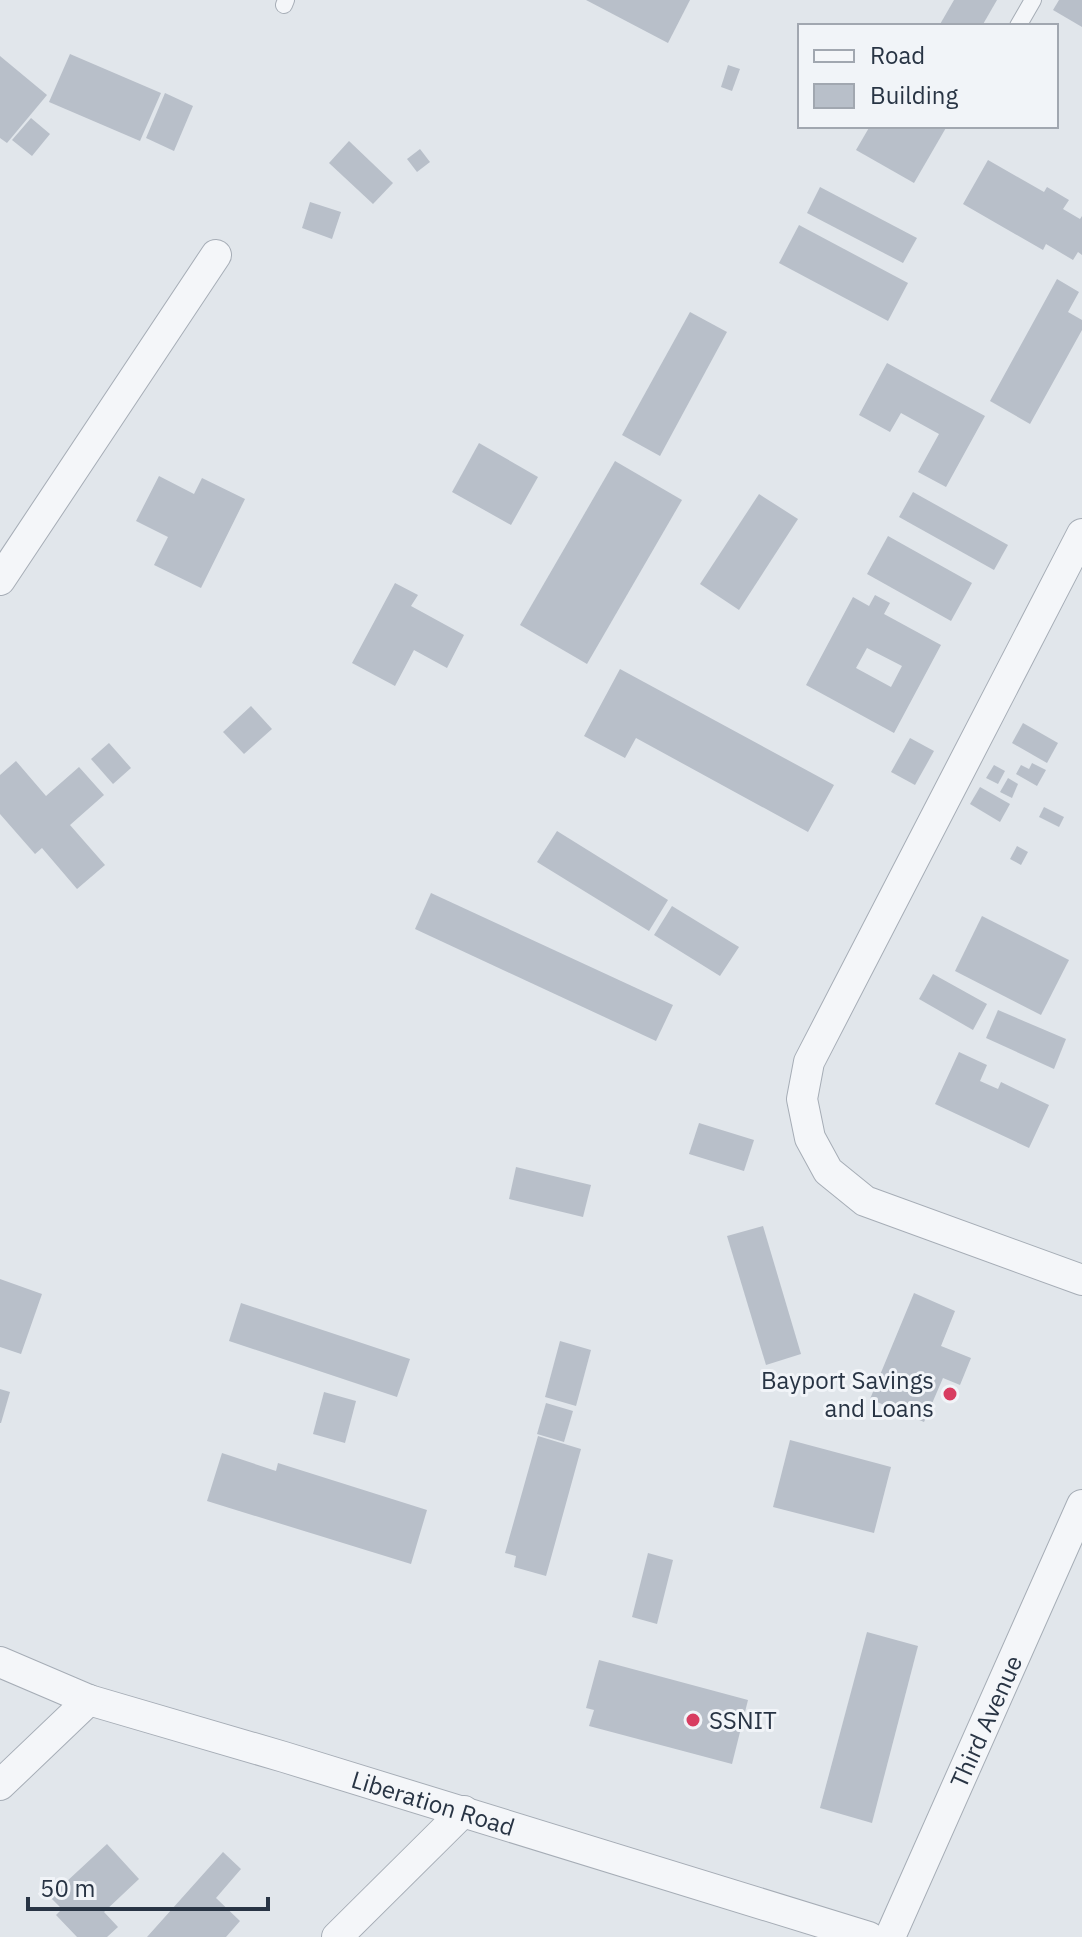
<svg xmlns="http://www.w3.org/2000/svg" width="1082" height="1937" font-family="'IBM Plex Sans',sans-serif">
<rect width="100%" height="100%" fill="#e1e6eb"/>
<g fill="#b8bfc9" fill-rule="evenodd">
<polygon points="586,0 690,0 668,43"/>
<polygon points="954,0 997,0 982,26 939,26"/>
<polygon points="1059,0 1082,0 1082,27 1053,10"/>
<polygon points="70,54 161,93 140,141 49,102"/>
<polygon points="0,56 47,95 7,143 0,138"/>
<polygon points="728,65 740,69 732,91 721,87"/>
<polygon points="165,93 193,106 174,151 146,138"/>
<polygon points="31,118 50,134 32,156 12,140"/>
<polygon points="870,126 947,126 914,183 856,150"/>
<polygon points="349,141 393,183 373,204 329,163"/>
<polygon points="420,149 430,162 417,172 407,159"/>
<polygon points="988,160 1044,192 1047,187 1069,200 1063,209 1080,219 1082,216 1082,255 1078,252 1073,260 1046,244 1043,250 963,204"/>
<polygon points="820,187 917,238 903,263 807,213"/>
<polygon points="310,202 341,212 332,239 302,228"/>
<polygon points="799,225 908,283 888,321 779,263"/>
<polygon points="1057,279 1079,292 1068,312 1082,320 1082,330 1030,424 990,401"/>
<polygon points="690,312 727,332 660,456 622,435"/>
<polygon points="887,363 985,416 946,487 918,472 939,434 901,413 890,432 859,415"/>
<polygon points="479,443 538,477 511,525 452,492"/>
<polygon points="615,461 682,500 587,664 520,625"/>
<polygon points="159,476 194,494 202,478 245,499 201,588 154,565 168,537 136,521"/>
<polygon points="913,492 1008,545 994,570 899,517"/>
<polygon points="759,494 798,519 739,610 700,584"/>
<polygon points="888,536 972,583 951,621 867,574"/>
<polygon points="395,583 418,595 411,606 464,635 447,668 414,650 395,686 352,663"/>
<path d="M875,595L890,603L884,614L941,645L894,733L806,685L853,597L869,606ZM867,648L902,666L891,687L856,668Z"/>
<polygon points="620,669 834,785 808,832 636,738 625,758 584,736"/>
<polygon points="251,706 272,729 244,754 223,732"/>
<polygon points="1023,723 1058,743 1047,763 1012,743"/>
<polygon points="910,738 934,751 915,785 891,772"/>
<polygon points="109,743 131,768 113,784 91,759"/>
<polygon points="16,761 46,796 79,767 104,795 70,825 105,865 77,889 42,848 35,854 0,814 0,775"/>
<polygon points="1032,763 1046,770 1037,786 1016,774 1021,765 1029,769"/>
<polygon points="994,765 1005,771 998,784 986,778"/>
<polygon points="1008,778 1018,784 1012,798 1000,792"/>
<polygon points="980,787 1010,804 1000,822 970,804"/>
<polygon points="1044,807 1064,817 1059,827 1039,817"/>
<polygon points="557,831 668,900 649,931 537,862"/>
<polygon points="1017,846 1028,852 1021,865 1010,859"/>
<polygon points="431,893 673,1005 656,1041 415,929"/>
<polygon points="672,906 739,947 720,976 654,935"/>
<polygon points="982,916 1069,960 1041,1015 955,971"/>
<polygon points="933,974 987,1004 973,1030 919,999"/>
<polygon points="998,1010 1066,1039 1054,1069 986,1038"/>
<polygon points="959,1052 987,1065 980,1081 998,1089 1001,1082 1049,1105 1029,1148 935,1104"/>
<polygon points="699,1123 754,1140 744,1171 689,1154"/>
<polygon points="516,1167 591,1185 583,1217 509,1199"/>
<polygon points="763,1226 801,1354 766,1365 727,1236"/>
<polygon points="0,1279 42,1294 21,1354 0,1347"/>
<polygon points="914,1293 955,1311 941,1346 971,1358 960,1385 943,1378 924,1422 870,1399"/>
<polygon points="241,1303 410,1359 397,1397 229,1341"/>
<polygon points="560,1341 591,1350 576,1406 545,1397"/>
<polygon points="0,1389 10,1392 1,1423 0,1423"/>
<polygon points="324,1392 356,1401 345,1443 313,1434"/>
<polygon points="546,1403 573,1411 564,1442 537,1434"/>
<polygon points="538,1436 581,1449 546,1576 514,1567 516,1556 505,1553"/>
<polygon points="790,1440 891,1467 874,1533 773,1507"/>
<polygon points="222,1453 276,1471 278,1463 427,1510 411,1564 207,1501"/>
<polygon points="648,1553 673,1560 657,1624 632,1617"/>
<polygon points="867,1632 918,1646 872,1823 820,1808"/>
<polygon points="599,1660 748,1700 732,1764 589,1726 594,1710 586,1708"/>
<polygon points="107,1844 139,1879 104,1912 118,1927 107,1937 77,1937 56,1915 62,1909 50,1897"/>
<polygon points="223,1852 241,1869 216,1898 240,1921 226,1937 147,1937"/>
</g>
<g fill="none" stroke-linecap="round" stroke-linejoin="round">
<defs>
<g id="service">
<polyline points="284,5 286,0"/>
<polyline points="1018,26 1033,0"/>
</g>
<g id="minor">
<polyline points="1082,534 809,1062 802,1099 810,1138 828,1171 865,1201 1082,1280"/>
<polyline points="0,580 216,255"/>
<path id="s1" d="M0,1662L89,1700L284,1757L869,1937"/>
<polyline points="0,1785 89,1700"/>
<polyline points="337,1937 464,1811"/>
<path id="s2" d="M890,1937L1082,1505"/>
</g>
</defs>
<use href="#service" stroke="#a6adb6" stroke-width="18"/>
<use href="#minor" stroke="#a6adb6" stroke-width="32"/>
<use href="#service" stroke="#f4f6f9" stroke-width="16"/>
<use href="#minor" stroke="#f4f6f9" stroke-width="30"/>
</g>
<g fill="#d83d61" stroke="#f1f4f8" stroke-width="3">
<circle cx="950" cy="1394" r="8"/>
<circle cx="693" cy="1720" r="8"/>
</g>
<g text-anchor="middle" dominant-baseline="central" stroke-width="6" stroke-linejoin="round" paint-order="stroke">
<g font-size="24" fill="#283444" stroke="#f1f4f8" text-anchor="end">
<text x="934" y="1380">Bayport Savings<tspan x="934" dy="28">and Loans</tspan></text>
<text x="709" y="1720" text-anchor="start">SSNIT</text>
</g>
<g font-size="24" fill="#283444" stroke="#f1f4f8">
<text stroke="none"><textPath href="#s2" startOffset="236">Third Avenue</textPath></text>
<text stroke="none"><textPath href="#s1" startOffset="456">Liberation Road</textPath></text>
</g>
</g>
<rect x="798" y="24" width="260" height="104" fill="#f1f4f8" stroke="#a1a7b0" stroke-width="2"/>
<rect x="814" y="50" width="40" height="12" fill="#f4f6f9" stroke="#a1a7b0" stroke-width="2"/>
<text x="870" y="64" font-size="24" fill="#283444">Road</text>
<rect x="814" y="84" width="40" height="24" fill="#b8bfc9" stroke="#a1a7b0" stroke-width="2"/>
<text x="870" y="104" font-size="24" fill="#283444">Building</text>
<path d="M28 1897v12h240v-12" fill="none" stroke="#283444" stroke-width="4"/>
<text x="40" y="1897" font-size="24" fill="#283444" stroke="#f1f4f8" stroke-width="6" paint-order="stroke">50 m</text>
</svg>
